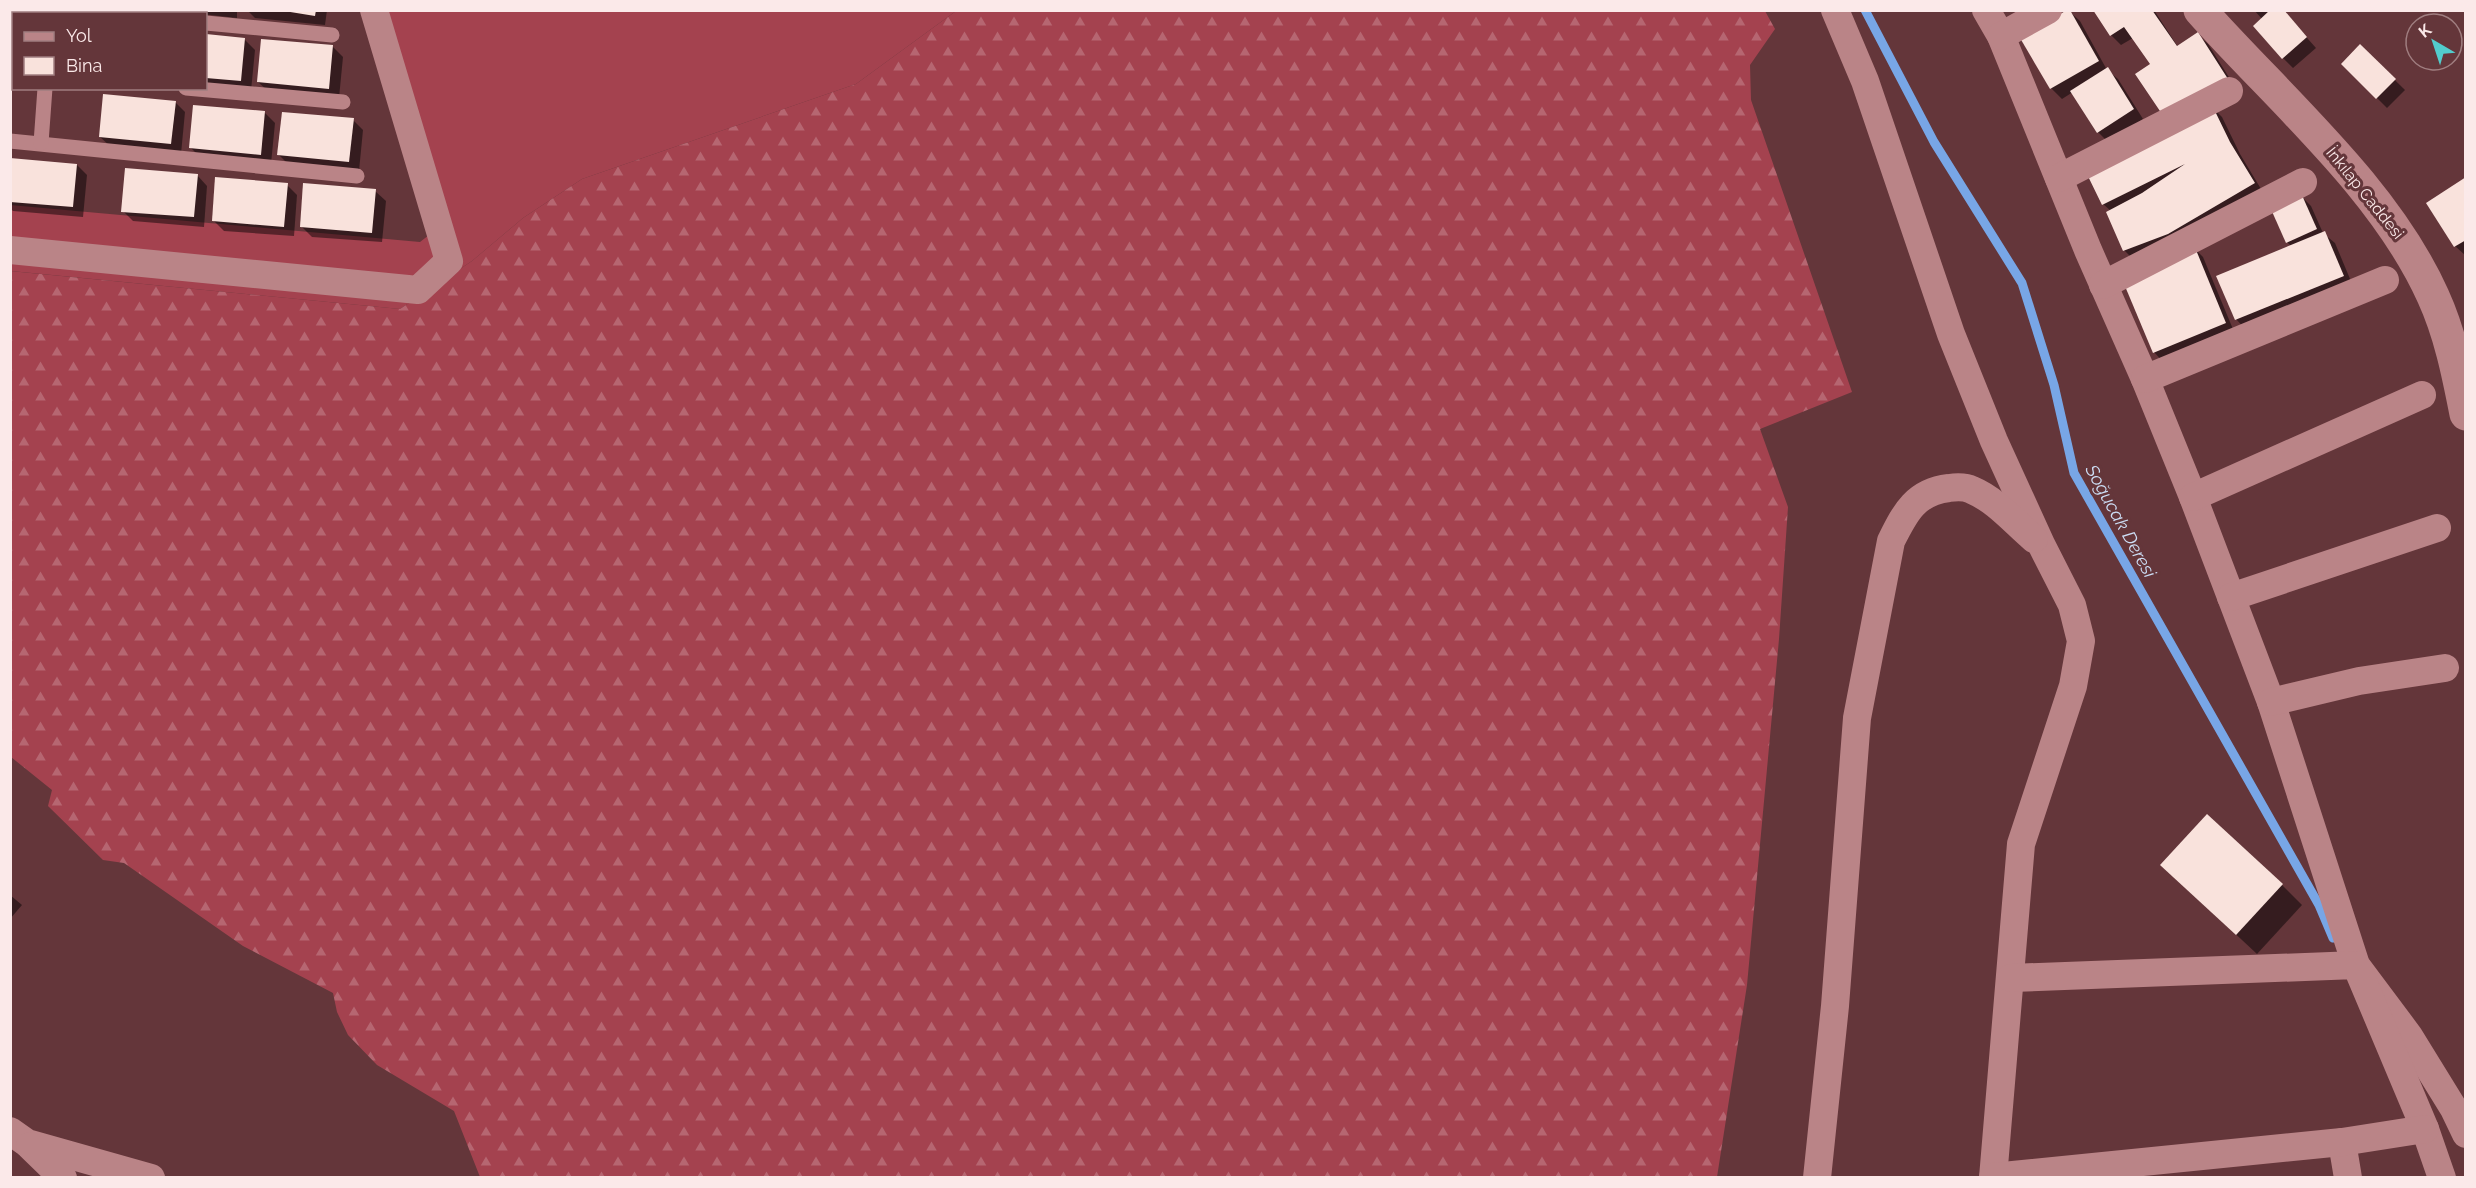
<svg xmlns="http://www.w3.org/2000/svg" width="2476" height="1188" font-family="Raleway,sans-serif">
<defs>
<pattern id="forest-firs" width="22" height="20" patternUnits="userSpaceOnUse" patternTransform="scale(1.5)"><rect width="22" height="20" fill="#a4424f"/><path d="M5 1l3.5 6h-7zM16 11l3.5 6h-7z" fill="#b66671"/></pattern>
</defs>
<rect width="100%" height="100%" fill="#64363a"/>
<polygon fill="#a4424f" points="385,11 956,11 856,84 582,179 523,218 472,261 400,309 11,271 10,205 420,242 447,221"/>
<polygon fill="url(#forest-firs)" points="956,11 1765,11 1775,29 1750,65 1751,100 1852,392 1760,429 1788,507 1779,639 1747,985 1717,1177 480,1177 454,1111 377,1065 348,1035 337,1012 333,993 243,946 124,863 103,860 48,806 52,790 11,757 10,271 400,309 472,261 523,218 582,179 856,84"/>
<g fill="#0007">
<polygon points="237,10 237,18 166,10"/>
<polygon points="247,10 327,10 325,25 255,18"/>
<polygon points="2095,10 2154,10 2178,47 2197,34 2208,44 2237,90 2212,107 2222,117 2240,154 2264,194 2135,261 2124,250 2111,211 2103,204 2174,125 2152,64 2133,38 2121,45 2111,35"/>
<polygon points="2254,10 2286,10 2284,12 2316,48 2293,68 2283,58 2262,19"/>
<polygon points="2069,11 2080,21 2107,70 2118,79 2143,119 2108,142 2098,132 2073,92 2062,99 2051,88 2023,38"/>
<polygon points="10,22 14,25 12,69 10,69"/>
<polygon points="206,36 244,39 255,50 251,91 206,87"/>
<polygon points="2360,46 2405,90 2387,108 2343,64"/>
<polygon points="333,47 343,57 339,98 269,92 258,82"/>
<polygon points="175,102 185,112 181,154 111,147 100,137"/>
<polygon points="265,113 275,123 271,164 201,158 191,148"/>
<polygon points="353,120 363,130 359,171 289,165 279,155"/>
<polygon points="10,159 77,165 87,175 83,217 13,211 10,208"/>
<polygon points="197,175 207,186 204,227 133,221 123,211"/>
<polygon points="2466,179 2466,256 2455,246"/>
<polygon points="287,185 297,195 294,236 224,231 213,220"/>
<polygon points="375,191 386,201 382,242 312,237 301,226"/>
<polygon points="2300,195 2311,206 2323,233 2335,243 2353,286 2246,330 2236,319 2291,246 2287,242"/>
<polygon points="2193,247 2203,257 2235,334 2164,363 2154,352"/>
<polygon points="2183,885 2282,885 2302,905 2257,954"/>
<polygon points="10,895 22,905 10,919"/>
</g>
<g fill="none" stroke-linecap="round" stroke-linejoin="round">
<polyline stroke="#78a6e6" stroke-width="9" points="1865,10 1934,142 2022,283 2054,385 2074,473 2319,905 2333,938"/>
</g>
<g fill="#f9e2dc">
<polygon points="278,10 316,10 315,16"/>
<polygon points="2067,10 2070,10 2099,61 2050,89 2020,38"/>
<polygon points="2093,10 2152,10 2177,46 2198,32 2228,79 2164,117 2135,74 2150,64 2124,27 2110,36"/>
<polygon points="2270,10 2284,10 2307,37 2282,59 2253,26"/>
<polygon points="206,34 245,38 241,81 206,78"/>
<polygon points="261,39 333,45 329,89 257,82"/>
<polygon points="2360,44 2396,79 2376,99 2341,64"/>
<polygon points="2108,67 2134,109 2097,133 2070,91"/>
<polygon points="103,94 176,101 171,144 99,137"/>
<polygon points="193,105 265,111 261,155 189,148"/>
<polygon points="2212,105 2230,142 2255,183 2168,234 2123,251 2106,212 2142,193 2185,164 2102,205 2084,168"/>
<polygon points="282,112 354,118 349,162 277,155"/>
<polygon points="10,158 77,164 73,207 10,202"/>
<polygon points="125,168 198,174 194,217 121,212"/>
<polygon points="215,177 288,183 284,227 212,221"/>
<polygon points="2466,177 2466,240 2454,247 2426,203"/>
<polygon points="303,183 376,189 372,233 300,227"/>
<polygon points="2301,193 2317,229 2286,243 2270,207"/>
<polygon points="2325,231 2344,276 2235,320 2216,276"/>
<polygon points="2194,245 2226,323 2153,353 2122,279"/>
<polygon points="2207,814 2283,884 2236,935 2160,865"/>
</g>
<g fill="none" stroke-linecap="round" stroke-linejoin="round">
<g stroke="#ba8487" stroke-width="15">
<polyline points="73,10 104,14"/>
<polyline points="50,14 50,10"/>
<polyline points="206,23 332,35"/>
<polyline points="10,74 14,74"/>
<polyline points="186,88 343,102"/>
<polyline points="10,141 357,176"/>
<polyline points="41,143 45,88"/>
</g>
<g stroke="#ba8487" stroke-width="28">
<polyline points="1835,10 1865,81 1951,334 1994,441 2041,544 2072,605 2081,641 2073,686 2021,844 1993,1178"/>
<polyline points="1986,10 2001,36 2088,250 2145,379 2193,497 2271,702 2356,965 2409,1036 2454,1109 2466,1134"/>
<polyline points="2001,36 2048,10"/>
<polyline points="2059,178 2229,91"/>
<polyline points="10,250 418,290 449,261 374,10"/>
<polyline points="2103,285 2303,182"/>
<polyline points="2145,379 2385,280"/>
<polyline points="2193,497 2422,395"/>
<polyline points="2231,597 2437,528"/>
<polyline points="2271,702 2359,681 2445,668"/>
<polyline points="2011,978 2356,965 2425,1129 2442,1178"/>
<polyline points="10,1131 27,1143 151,1178"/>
<polyline points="2342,1142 2348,1178"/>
<polyline points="30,1146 63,1178"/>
<polyline points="1993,1177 2342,1142 2425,1129"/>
<path d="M1817,1178L1835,1006L1857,718L1891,541C1905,513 1915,492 1949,488C1956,487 1966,487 1972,490C1996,500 2015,523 2034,539"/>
</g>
<path stroke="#ba8487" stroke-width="33" d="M2200,10C2278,98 2384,187 2433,296C2450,333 2458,373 2466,414"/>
</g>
<g text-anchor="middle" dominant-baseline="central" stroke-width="6" stroke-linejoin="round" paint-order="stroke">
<g font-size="16" fill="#fbe9e9" stroke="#64363a">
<text transform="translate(2365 193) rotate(51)">İnkılap Caddesi</text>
</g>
<g font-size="18" font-style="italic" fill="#cddef5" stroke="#64363a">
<text transform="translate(2121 521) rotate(61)">Soğucak Deresi</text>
</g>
</g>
<rect width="2476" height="1188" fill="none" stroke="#fbe9e9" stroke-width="24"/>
<rect x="12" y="12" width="195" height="78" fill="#64363a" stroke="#a07e80" stroke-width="1.5"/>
<rect x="24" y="32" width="30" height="9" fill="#ba8487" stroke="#a07e80" stroke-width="1.5"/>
<text x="66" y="42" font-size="18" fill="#fbe9e9">Yol</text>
<rect x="24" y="57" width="30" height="18" fill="#f9e2dc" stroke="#a07e80" stroke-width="1.5"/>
<text x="66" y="72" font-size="18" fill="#fbe9e9">Bina</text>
<g transform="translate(2434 42) rotate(321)"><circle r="28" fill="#64363a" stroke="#a07e80" stroke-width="1.5"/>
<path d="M0-4.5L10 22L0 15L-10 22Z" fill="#52cdcd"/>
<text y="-9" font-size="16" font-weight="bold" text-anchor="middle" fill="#fbe9e9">K</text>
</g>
</svg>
